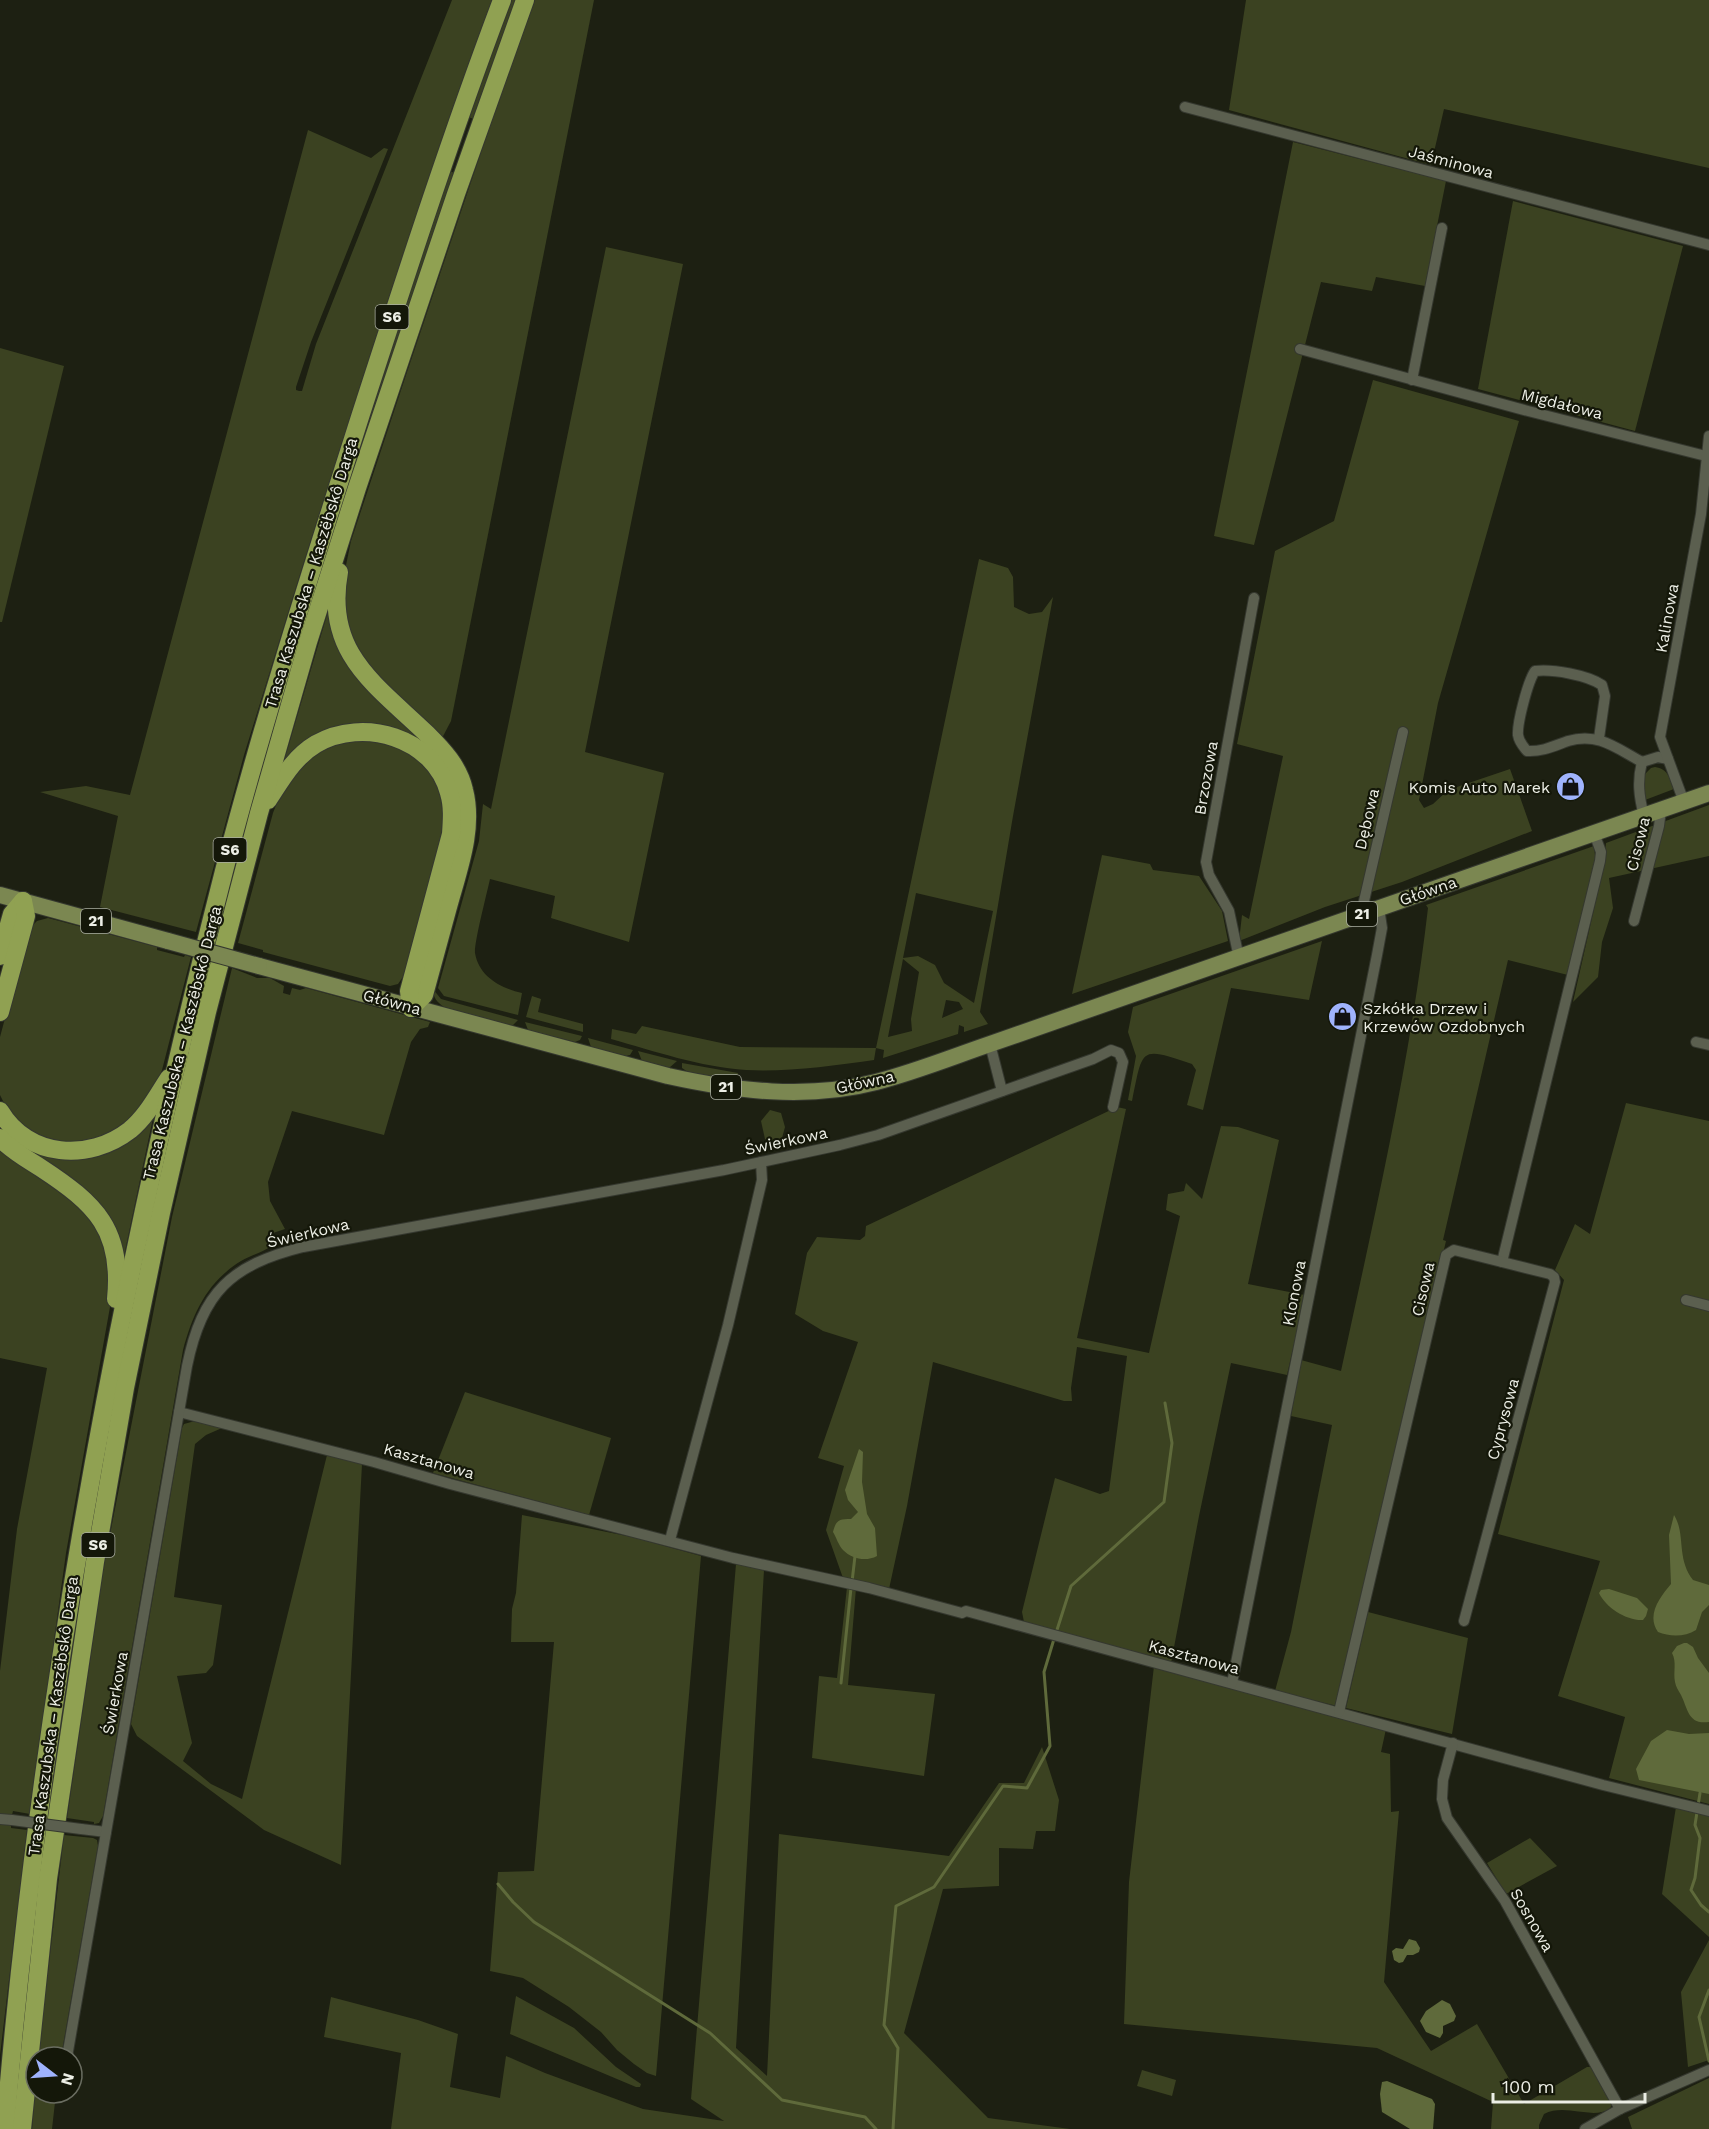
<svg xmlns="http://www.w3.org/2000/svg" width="1709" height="2129" font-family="'Work Sans',sans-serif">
<rect width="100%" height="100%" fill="#1d2012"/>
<g fill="#3b4221" fill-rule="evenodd">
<polygon points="452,0 495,0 435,167 363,378 302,568 244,755 196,932 100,907 118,816 40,792 86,786 130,795 308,130 371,158 384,148 388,149 311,342 296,387 296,390 299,391 302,391 316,344"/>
<polygon points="512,0 518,0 474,119 468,117"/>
<polygon points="535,0 594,0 451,721 441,740 371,670 346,628 344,575 351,541 406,375 508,72"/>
<polygon points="1246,0 1709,0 1709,168 1444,109 1431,165 1229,110"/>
<polygon points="1293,142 1446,181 1425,286 1376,277 1372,291 1321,282 1254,545 1214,536"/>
<polygon points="449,171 455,173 220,939 213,937 225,890 334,515"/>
<polygon points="1513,201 1683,246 1635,431 1478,389"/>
<path d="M606,247L683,264L585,752L664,773L629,942L551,918L555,896L490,879C487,893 474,943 475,953C479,977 501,988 522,993L518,1015L444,996L438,988L479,841L483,804L491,809Z"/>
<polygon points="0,348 64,366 2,622 0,622"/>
<polygon points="1373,380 1519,421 1438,703 1419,800 1424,808 1433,804 1448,790 1510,769 1532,831 1402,882 1325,907 1239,941 1242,915 1249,919 1283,756 1237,744 1275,551 1334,521"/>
<path d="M979,559L1008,568L1013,577L1014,607L1029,614L1042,612L1053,597L1013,816L980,1012L988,1024L964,1032V1027L959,1025L958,1034L883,1058L884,1050L876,1048L874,1060C832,1066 788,1072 746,1070C700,1067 654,1051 611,1039L612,1029L636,1034L642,1026L740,1047L876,1048ZM916,893L993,911L974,1003L944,983L935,965L918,956L903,958ZM903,959L919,972L911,1019L912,1031L888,1037ZM946,1000L959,1002L963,1009L942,1018Z"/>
<polygon points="329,608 333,626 441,756 452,784 377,727 284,761"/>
<path d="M374,738L418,757L439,784L445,824L405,974L398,984L390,986L263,952V950L238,943L273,813C283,787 298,761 323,747C334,741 361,740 374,738Z"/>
<path d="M1655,767C1668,769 1670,778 1674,789L1645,800L1644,775L1651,768Z"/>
<polygon points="1709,805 1709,856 1609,878 1613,908 1602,942 1598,977 1573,1002 1603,869 1606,843"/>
<path d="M1594,846L1596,864L1568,975L1508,960L1443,1240L1446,1241L1337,1706L1275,1691L1291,1632L1332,1425L1291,1416L1301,1360L1341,1371C1374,1218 1410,1064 1428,908L1426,905Z"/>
<polygon points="1102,855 1150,864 1153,870 1199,876 1222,911 1228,941 1072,994"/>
<polygon points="48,918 157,947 157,950 184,957 185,955 191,957 162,1070 148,1103 115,1134 71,1145 36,1137 8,1111 0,1095 0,1037 29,929 37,921"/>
<path d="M1322,941L1309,1000L1231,988L1203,1110L1187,1105L1196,1070L1192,1064C1139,1046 1143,1048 1132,1101L1128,1100L1136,1056L1128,1032L1133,1007Z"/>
<path d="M232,968L257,978H270L284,986L283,993L290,995L292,988L300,990L306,988L430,1022L428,1027L420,1029L411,1042L384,1135L292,1111L268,1182L270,1201L285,1229L270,1234L271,1246C262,1253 251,1255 241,1261C207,1282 193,1313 183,1350L103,1816L99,1823L94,1824V1822L67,1818L104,1565L172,1217Z"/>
<path d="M433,989L441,999L518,1020L512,1026L444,1007C437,1002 433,998 433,989Z"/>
<polygon points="532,996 541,999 538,1012 583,1024 583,1032 526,1017"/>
<polygon points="525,1022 582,1036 580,1040 575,1042 528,1030"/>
<polygon points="588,1038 633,1050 630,1055 626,1056 591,1047"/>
<polygon points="638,1051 677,1061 669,1068 642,1061"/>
<polygon points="682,1063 738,1073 737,1078 733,1081 688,1072 682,1068"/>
<polygon points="1626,1103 1709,1121 1709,1804 1609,1778 1625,1717 1558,1696 1600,1561 1498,1534 1564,1280 1555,1270 1575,1224 1590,1234"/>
<polygon points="1117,1107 1126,1109 1077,1338 1149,1353 1180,1216 1166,1210 1168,1194 1184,1191 1186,1183 1202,1199 1221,1126 1238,1127 1279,1140 1248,1284 1305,1295 1287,1375 1231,1363 1199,1516 1171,1663 1024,1622 1022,1612 1055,1478 1100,1494 1109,1491 1127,1356 1077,1347 1071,1388 1072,1401 1064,1401 933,1362 907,1506 889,1589 843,1578 826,1530 844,1466 818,1458 858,1342 823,1331 795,1314 807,1253 817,1237 860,1240 865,1236 866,1226"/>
<polygon points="770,1110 781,1113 785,1127 782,1138 772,1143 765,1139 761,1121"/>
<polygon points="153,1118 124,1256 118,1239 0,1128 0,1122 51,1155"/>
<polygon points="0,1145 83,1205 108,1245 113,1277 110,1307 66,1553 30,1814 13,1811 12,1815 0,1814 0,1671 17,1529 47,1368 0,1358"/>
<polygon points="465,1392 611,1438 589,1515 433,1473"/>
<polygon points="195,1421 222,1428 206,1435 195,1444 174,1597 222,1605 213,1665 206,1673 177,1676 192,1743 183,1761 211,1784 242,1799 327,1455 362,1464 341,1865 264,1830 137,1736 131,1724 182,1428 184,1424"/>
<polygon points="522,1515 632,1537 701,1556 656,2076 647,2073 634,2064 617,2050 601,2032 569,2007 523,1978 490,1971 498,1872 534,1871 554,1642 511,1642 512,1609 516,1593"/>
<polygon points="736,1564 764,1570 736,2048 767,2076 779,1834 949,1856 999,1783 1024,1783 1042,1747 1059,1800 1055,1831 1036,1831 1033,1849 999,1848 999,1886 943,1889 904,2033 988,2118 1070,2129 391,2129 401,2053 324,2037 331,1997 418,2020 458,2034 450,2087 500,2098 506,2056 545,2073 643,2109 724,2121 691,2099"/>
<polygon points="847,1587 856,1588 848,1685 935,1694 924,1776 812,1758 819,1676 837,1678"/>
<polygon points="1368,1612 1468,1638 1452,1734 1346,1708"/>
<path d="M1154,1666L1386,1729L1381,1752L1390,1754L1391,1812L1399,1811L1384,1982L1431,2051L1477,2024L1524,2104L1587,2067H1591L1612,2103L1610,2109C1591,2120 1566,2103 1544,2114L1539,2125V2129H1491L1493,2102L1377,2048L1124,2024L1129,1882Z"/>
<polygon points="1676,1807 1709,1815 1709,1937 1662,1894"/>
<polygon points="0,1824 11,1825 11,1828 27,1830 0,2055"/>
<polygon points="64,1835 93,1838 97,1840 98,1846 61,2057 38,2057"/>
<polygon points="1530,1838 1557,1866 1506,1894 1487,1863"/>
<polygon points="1709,1940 1709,2060 1688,2067 1681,1992"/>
<polygon points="516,1996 574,2028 616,2067 641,2084 640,2087 636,2087 510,2034"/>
<polygon points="1142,2070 1176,2080 1172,2096 1137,2086"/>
<polygon points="1709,2078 1709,2129 1632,2129 1628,2117"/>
<polygon points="36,2080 36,2093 56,2093 52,2129 32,2129"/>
</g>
<g fill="#5f6a3b">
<path d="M859,1449L863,1452L862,1482L867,1514L875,1528L877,1556C866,1562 852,1559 843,1550C839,1546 836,1537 833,1532C836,1520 839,1519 851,1519L858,1512L848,1500L845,1490Z"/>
<path d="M1674,1515C1686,1534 1676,1558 1693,1580L1709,1585V1605L1702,1612L1696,1630C1685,1637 1670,1637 1658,1632C1646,1615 1660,1597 1671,1584L1669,1535Z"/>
<path d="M1609,1589L1637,1598L1648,1609L1646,1616L1643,1620C1627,1621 1606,1608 1599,1593L1601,1590Z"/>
<path d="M1684,1643H1687L1693,1647L1698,1658L1709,1673V1722C1688,1725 1688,1709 1681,1695C1678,1690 1676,1687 1675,1682C1673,1672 1677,1662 1672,1653L1677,1646Z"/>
<polygon points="1667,1730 1689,1734 1709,1733 1709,1794 1639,1780 1636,1769 1651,1741"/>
<polygon points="1409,1939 1416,1941 1420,1948 1419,1952 1413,1955 1407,1955 1403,1962 1399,1963 1394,1960 1392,1951 1396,1948 1403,1949"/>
<polygon points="1442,2000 1450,2004 1456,2016 1454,2021 1443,2026 1443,2033 1440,2038 1426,2032 1420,2021 1426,2011"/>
<polygon points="1387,2081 1432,2099 1435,2104 1433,2129 1410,2129 1382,2112 1380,2094 1382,2082"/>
</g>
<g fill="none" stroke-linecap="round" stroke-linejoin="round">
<g stroke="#5f6a3b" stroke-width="3">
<polyline points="852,1582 855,1556"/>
<polyline points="1056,1633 1071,1586 1164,1502 1172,1443 1165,1403"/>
<polyline points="841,1683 851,1588"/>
<polyline points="1700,1793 1695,1825 1700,1838 1695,1878 1691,1890 1701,1905 1709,1912"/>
<polyline points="498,1884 513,1902 534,1922 710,2033 782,2100 865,2117 876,2129"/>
<polyline points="1709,1990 1699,2017 1709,2061"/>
<polyline points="893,2129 898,2048 884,2025 896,1906 934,1887 1003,1786 1027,1788 1050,1746 1044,1672 1054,1639"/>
</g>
<defs>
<g id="street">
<polyline points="1185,107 1709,245"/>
<polyline points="1300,349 1528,411 1706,456"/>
<polyline points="1412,380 1442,228"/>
<path d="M1599,738L1605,696L1602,685C1587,675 1553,669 1535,671C1528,681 1517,723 1518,735C1519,742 1523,746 1527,751C1542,752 1554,746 1568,741C1598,732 1616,748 1642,762"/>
<path d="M1642,762C1637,781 1639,797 1644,816"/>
<polyline points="1642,762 1658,757 1668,759"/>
<polyline points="1684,802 1660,737 1701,514 1709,436"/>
<polyline points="1366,913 1364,901 1403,732"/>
<polyline points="1634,921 1659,826 1661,810"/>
<polyline points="1239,958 1229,911 1209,875 1206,862 1254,598"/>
<polyline points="1696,1042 1709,1045"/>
<polyline points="990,1044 1002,1091"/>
<polyline points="1502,1262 1600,861 1601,852 1594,833"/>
<polyline points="1686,1300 1709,1306"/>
<polyline points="179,1412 374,1462 450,1484 733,1558 869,1588 962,1613 966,1611 1603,1785 1709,1811"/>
<polyline points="670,1540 728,1325 762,1180 761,1162"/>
<polyline points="1232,1683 1377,955 1382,928 1379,908"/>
<polyline points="1339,1712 1446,1255 1454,1250 1550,1274 1554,1277 1555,1282 1464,1621"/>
<polyline points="1453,1743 1443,1780 1442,1799 1447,1818 1505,1901 1620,2109"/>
<polyline points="0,1819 12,1820"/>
<polyline points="81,1829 106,1832"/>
<path d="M67,2057L187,1366C202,1292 231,1265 303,1247L724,1170L840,1145L878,1135L1093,1059L1111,1050L1119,1053L1123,1062L1113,1107"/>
<polyline points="1585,2129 1620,2109 1709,2070"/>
</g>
<g id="primary">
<polyline points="0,895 168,941"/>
<path d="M259,966L668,1076C736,1091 807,1100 876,1082C915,1072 952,1057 990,1044L1709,793"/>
</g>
<g id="highway">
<path d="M339,572C324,653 375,684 427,734C443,750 459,767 464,790C474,829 458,870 448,907C440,936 432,966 424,995L411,1008"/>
<path d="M268,800C282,779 294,757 316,744C363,717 434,737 449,793C453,806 452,820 451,834L409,991L411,1008"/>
<polyline points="0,956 12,914 23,901"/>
<polyline points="0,1012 26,916 23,901"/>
<path d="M0,1111C28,1158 89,1162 130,1130C147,1116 157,1096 169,1078"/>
<path d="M0,1138C11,1150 27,1159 41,1168C96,1204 123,1230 116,1299"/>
<path d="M5,2129C40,1704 118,1284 224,871C264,718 312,568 360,417C405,278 450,138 502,0"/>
<polyline points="22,2129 48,1879 95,1562 125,1388 161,1213 207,1012 259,813 308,642 357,488 456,194 525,0"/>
</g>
</defs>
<use href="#street" stroke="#35382f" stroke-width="12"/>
<use href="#primary" stroke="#35382f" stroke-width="18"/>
<use href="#highway" stroke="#35382f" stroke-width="20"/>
<use href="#street" stroke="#5b5f4f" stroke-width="10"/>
<use href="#primary" stroke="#7b8751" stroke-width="16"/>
<use href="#highway" stroke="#90a152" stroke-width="18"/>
<defs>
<polyline id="street-bridge" points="12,1820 81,1829"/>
<polyline id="primary-bridge" points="168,941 259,966"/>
</defs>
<use href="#street-bridge" stroke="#35382f" stroke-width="12" stroke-linecap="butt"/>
<use href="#primary-bridge" stroke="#35382f" stroke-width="18" stroke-linecap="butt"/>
<use href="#street-bridge" stroke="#5b5f4f" stroke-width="10"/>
<use href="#primary-bridge" stroke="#7b8751" stroke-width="16"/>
</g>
<defs>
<symbol id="shop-disc" viewBox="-11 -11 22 22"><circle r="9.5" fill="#9fb3fd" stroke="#141709"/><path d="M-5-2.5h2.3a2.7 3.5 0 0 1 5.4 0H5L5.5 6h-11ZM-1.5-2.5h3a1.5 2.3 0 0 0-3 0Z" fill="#111"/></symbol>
</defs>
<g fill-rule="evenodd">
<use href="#shop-disc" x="1554" y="770" width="33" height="33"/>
<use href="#shop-disc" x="1326" y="1000" width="33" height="33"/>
</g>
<g text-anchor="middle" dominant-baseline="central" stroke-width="4.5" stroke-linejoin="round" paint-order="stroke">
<g fill="#141709" stroke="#abaea3" stroke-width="1.5">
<rect x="375.5" y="305" width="33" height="24" rx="4.5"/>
<rect x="213.5" y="838" width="33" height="24" rx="4.5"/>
<rect x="1347" y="902" width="30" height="24" rx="4.5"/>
<rect x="81" y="909" width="30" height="24" rx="4.5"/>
<rect x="711" y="1075" width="30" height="24" rx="4.5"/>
<rect x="81.5" y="1533" width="33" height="24" rx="4.5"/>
</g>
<g font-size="15" font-weight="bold" fill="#eceee5">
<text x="392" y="317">S6</text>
<text x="230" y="850">S6</text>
<text x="1362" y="914">21</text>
<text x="96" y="921">21</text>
<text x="726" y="1087">21</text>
<text x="98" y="1545">S6</text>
</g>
<g font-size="16" fill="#eceee5" stroke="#141709">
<text transform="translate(1451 162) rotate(15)">Jaśminowa</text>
<text transform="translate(1562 404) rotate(14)">Migdałowa</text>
<text transform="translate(311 573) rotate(-73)">Trasa Kaszubska – Kaszëbskô Darga</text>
<text transform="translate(1667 618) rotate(-80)">Kalinowa</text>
<text transform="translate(1206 778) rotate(-80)">Brzozowa</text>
<text transform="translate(1367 819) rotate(-77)">Dębowa</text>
<text transform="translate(1638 844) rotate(-76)">Cisowa</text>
<text transform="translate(1428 891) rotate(-19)">Główna</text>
<text transform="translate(392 1002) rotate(15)">Główna</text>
<text transform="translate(182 1043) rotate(-76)">Trasa Kaszubska – Kaszëbskô Darga</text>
<text transform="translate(865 1082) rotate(-12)">Główna</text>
<text transform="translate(786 1141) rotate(-12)">Świerkowa</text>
<text transform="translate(308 1233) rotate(-13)">Świerkowa</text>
<text transform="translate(1423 1289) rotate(-77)">Cisowa</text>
<text transform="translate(1294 1293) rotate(-79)">Klonowa</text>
<text transform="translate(1503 1419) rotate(-75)">Cyprysowa</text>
<text transform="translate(429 1461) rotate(16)">Kasztanowa</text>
<text transform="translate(1194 1657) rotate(15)">Kasztanowa</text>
<text transform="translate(115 1693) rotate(-80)">Świerkowa</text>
<text transform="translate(53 1716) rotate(-82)">Trasa Kaszubska – Kaszëbskô Darga</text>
<text transform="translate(1532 1920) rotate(60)">Sosnowa</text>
</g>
<g font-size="16" fill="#eceee5" stroke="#141709" text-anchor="end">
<text x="1550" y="787">Komis Auto Marek</text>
<text x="1363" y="1008" text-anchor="start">Szkółka Drzew i<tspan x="1363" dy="18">Krzewów Ozdobnych</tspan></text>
</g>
</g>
<g transform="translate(54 2075) rotate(107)"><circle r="28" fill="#141709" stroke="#6a6d61" stroke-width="1.5"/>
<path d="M0-4.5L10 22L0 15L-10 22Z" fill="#9fb3fd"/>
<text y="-9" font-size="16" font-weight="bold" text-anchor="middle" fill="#eceee5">N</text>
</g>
<path d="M1493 2093v9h152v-9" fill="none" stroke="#eceee5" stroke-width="3"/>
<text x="1502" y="2093" font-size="18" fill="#eceee5" stroke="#141709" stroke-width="4.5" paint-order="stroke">100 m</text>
</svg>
